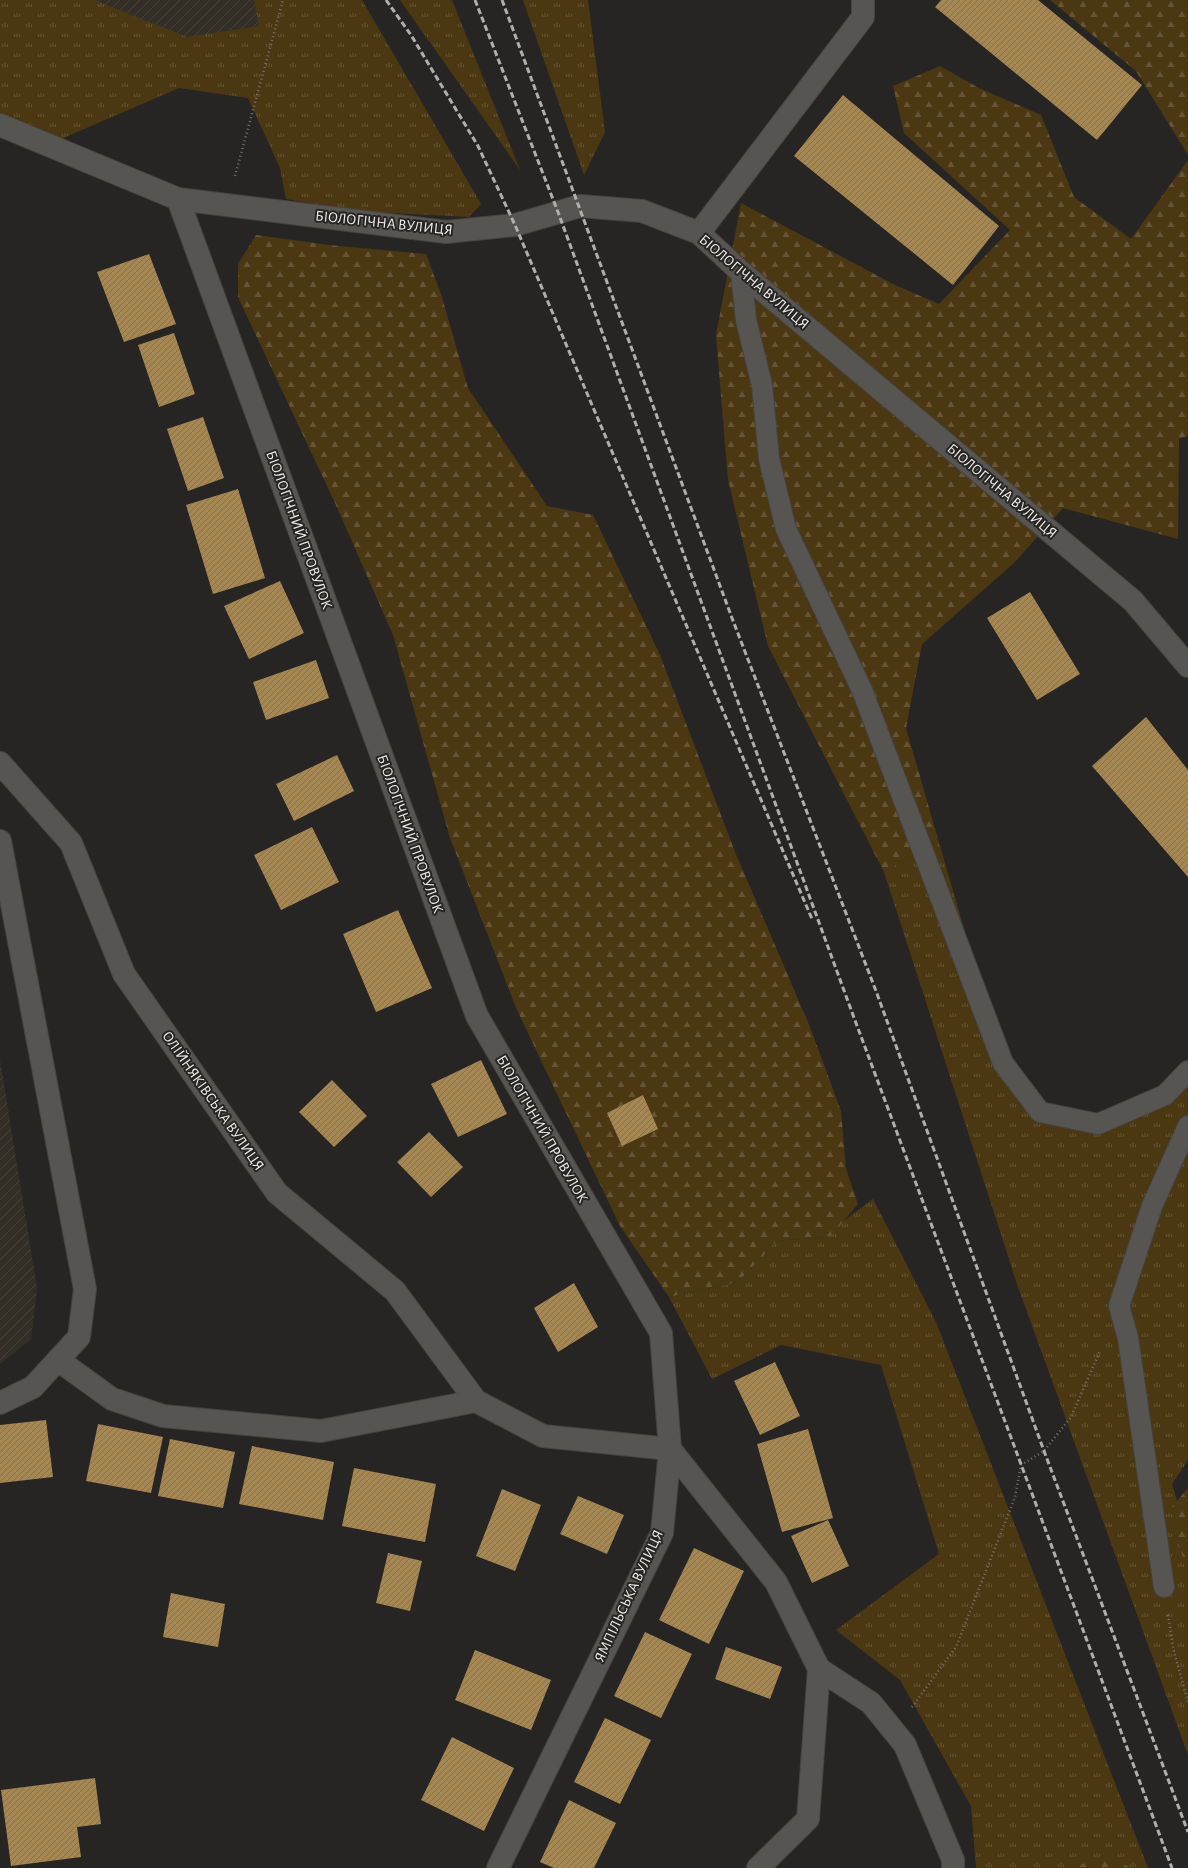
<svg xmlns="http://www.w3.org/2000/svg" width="1188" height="1868" font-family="'Alegreya Sans',sans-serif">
<defs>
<pattern id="industrial-furrows" width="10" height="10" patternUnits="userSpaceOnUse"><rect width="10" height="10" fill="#332f27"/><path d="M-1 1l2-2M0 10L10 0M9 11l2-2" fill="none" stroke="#47433c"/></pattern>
<pattern id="grass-tufts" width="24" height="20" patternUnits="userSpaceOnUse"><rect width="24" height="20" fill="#4b3813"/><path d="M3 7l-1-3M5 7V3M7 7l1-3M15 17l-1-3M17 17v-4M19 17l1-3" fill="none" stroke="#655536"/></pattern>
<pattern id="forest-firs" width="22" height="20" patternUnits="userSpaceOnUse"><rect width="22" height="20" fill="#4b3813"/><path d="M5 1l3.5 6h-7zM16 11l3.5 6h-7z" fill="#655536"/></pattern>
<pattern id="building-hatch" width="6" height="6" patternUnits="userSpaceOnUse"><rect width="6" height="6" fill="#a68751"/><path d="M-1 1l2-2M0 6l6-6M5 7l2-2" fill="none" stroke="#85714d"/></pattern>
</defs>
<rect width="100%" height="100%" fill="#272523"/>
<g fill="url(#industrial-furrows)">
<polygon points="0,0 263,0 281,67"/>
<polygon points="0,1060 37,1288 31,1339 0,1364"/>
</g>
<g fill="url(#grass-tufts)">
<polygon points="0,0 94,0 187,37 259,26 254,0 362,0 481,204 469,217 356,211 286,199 280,168 248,98 179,88 47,145 0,127"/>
<polygon points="400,0 452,0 520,170"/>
<polygon points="523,0 588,0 605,132 584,175"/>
<polygon points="938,839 1003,1063 1040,1112 1098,1124 1188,1071 1188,1460 1172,1484 1188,1538 1188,1755 1018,1287 884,872"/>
<polygon points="873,1199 936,1322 1148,1868 976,1868 971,1806 900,1680 836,1630 939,1554 881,1365 781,1345 712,1379 669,1297 738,1282 777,1241 822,1237"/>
</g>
<g fill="url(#forest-firs)">
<polygon points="1050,0 1188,0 1188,155 1136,71"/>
<polygon points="940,66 979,88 1041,115 1074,197 1131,239 1188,160 1188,436 1179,439 1178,539 1063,508 1014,563 922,644 906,728 938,839 884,872 768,646 728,480 716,335 741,203 895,285 939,304 1010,230 904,133 893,86"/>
<polygon points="256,235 329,245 426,254 441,294 468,388 547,506 593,515 660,655 735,852 810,1027 841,1111 846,1169 858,1204 831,1236 777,1241 738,1282 669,1297 620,1226 517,1010 450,838 393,635 336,505 238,297 238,264"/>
<polygon points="1188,1488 1188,1579 1171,1508"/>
<polygon points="1106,1855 1131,1868 1074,1868"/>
</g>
<g fill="url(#building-hatch)">
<polygon points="941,0 1038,0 1142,85 1097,140 935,7"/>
<polygon points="843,95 999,226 953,285 794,156"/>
<polygon points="149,254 176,324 124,342 97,272"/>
<polygon points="174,333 195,394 159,407 138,345"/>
<polygon points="203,417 224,478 188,491 167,429"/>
<polygon points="238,489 265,578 213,594 186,505"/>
<polygon points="280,581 304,633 249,659 224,606"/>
<polygon points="1030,592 1080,674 1037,700 987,618"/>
<polygon points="316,660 329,698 266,720 253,682"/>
<polygon points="1146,717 1188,770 1188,877 1092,766"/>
<polygon points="337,755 354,791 294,821 276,784"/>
<polygon points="312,827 339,882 281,910 254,855"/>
<polygon points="398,910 432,988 376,1012 343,934"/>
<polygon points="481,1060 507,1114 458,1137 431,1084"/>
<polygon points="332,1080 367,1116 334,1147 299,1112"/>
<polygon points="643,1095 658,1129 622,1146 607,1113"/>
<polygon points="429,1132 463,1167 431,1197 397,1162"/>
<polygon points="574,1283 598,1327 558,1352 534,1308"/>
<polygon points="775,1362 800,1416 760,1435 734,1381"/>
<polygon points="46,1420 53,1477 0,1483 0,1425"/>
<polygon points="98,1424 163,1437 151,1493 86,1481"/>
<polygon points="808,1429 833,1518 782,1532 757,1444"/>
<polygon points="170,1439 235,1452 223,1508 158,1496"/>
<polygon points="252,1446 334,1462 323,1520 239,1504"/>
<polygon points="354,1468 436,1484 425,1542 342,1526"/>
<polygon points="502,1489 541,1505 515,1571 476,1556"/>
<polygon points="578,1496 624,1515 607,1554 560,1534"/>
<polygon points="828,1520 849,1566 812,1583 791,1536"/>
<polygon points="694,1548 744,1571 709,1644 659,1620"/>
<polygon points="388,1553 422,1561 410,1611 376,1603"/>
<polygon points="171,1593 225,1604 218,1647 163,1637"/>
<polygon points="645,1632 692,1654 661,1718 614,1696"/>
<polygon points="726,1647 782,1667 770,1699 715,1679"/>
<polygon points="475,1650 551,1680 531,1730 455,1700"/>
<polygon points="605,1718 651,1740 620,1804 574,1782"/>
<polygon points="452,1737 514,1768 484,1831 421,1800"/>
<polygon points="95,1778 101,1824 77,1827 81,1857 11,1866 1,1790"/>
<polygon points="569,1800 616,1823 594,1868 554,1868 540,1862"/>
</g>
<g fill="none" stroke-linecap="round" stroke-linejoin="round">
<defs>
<g id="lane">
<polyline points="741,272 746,320 762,385 769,459 786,529 862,690 1003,1063 1040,1112 1098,1124 1165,1095 1188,1071"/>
<polyline points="1164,1587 1128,1338 1119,1306 1152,1206 1188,1126"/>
</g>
<g id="street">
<polyline points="0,125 178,199 446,232 515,225 580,206 642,211 699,233 741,272 1133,601 1188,666"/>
<polyline points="178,199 477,1016 661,1333 670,1449 662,1533 498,1868"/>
<polyline points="699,233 863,17 863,0"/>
<polyline points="0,763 71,843 124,974 277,1193 395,1291 476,1401 543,1436 670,1449"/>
<polyline points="0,841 85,1289 79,1337 33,1387 0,1403"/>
<polyline points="58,1360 112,1399 163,1416 321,1431 476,1401"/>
<polyline points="670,1449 776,1582 819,1669 808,1819 758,1868"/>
<polyline points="819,1669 871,1703 905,1745 953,1860 953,1868"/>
</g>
</defs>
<use href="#lane" stroke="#454442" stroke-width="22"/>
<use href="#street" stroke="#454442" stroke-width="24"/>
<g stroke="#757371" stroke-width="2.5" stroke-dasharray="1 3" stroke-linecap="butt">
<polyline points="235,176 283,0"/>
<polyline points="1168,1615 1174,1652 1188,1702"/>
<polyline points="912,1707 956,1647 1015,1497 1021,1465 1044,1451 1071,1417 1100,1351"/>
</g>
<use href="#lane" stroke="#575552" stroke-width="20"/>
<use href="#street" stroke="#575552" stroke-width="22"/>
<g stroke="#b0afad" stroke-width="3" stroke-dasharray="6 3" stroke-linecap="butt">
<polyline points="386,0 411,35 478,146 515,225 812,919"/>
<polyline points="475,0 558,212 853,1015 1172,1868"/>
<polyline points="502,0 732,618 876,991 1044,1451 1188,1832"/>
</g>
</g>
<g text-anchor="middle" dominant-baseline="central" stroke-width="4" stroke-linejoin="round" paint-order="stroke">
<g font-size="15" fill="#eeedeb" stroke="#272523">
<text transform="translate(384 223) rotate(6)">БІОЛОГІЧНА ВУЛИЦЯ</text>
<text transform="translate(754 282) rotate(40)">БІОЛОГІЧНА ВУЛИЦЯ</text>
<text transform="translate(1002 491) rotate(40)">БІОЛОГІЧНА ВУЛИЦЯ</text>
<text transform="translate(299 530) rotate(70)">БІОЛОГІЧНИЙ ПРОВУЛОК</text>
<text transform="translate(410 834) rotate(70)">БІОЛОГІЧНИЙ ПРОВУЛОК</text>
<text transform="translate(213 1101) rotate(55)">ОЛІЙНЯКІВСЬКА ВУЛИЦЯ</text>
<text transform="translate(542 1129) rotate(60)">БІОЛОГІЧНИЙ ПРОВУЛОК</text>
<text transform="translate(629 1596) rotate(-65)">ЯМПІЛЬСЬКА ВУЛИЦЯ</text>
</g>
</g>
</svg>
